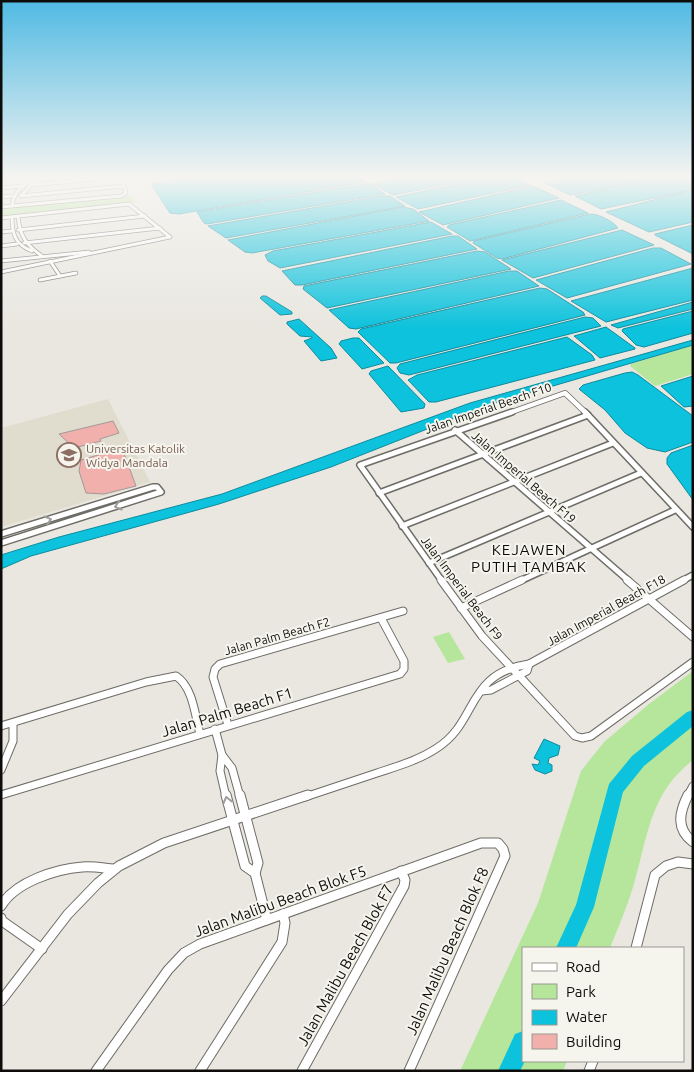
<svg xmlns="http://www.w3.org/2000/svg" width="694" height="1072" font-family="Ubuntu,sans-serif">
<rect width="100%" height="100%" fill="#e9e7e0"/>
<polygon fill="#e0ddce" points="108,399 150,482 1,527 1,428"/>
<g fill="#b6e69b">
<polygon points="132,196 135,202 1,217 1,208"/>
<polygon points="693,345 693,374 655,386 630,366 631,364"/>
<polygon points="449,632 465,659 448,663 433,637"/>
<path d="M693,671V760C649,794 648,837 633,887C627,907 618,928 610,948H523V1061H567L563,1071H460L538,903L581,771L604,742L649,704Z"/>
</g>
<g fill="#0dc2dc" stroke="#0d8b9d">
<polygon points="189,178 360,178 365,182 179,214 170,213 151,184"/>
<polygon points="399,178 479,178 393,195 373,184"/>
<polygon points="486,178 516,178 530,185 418,209 396,197"/>
<polygon points="568,178 688,178 693,180 693,190 601,209 575,196 649,179 570,195 545,183"/>
<polygon points="365,184 371,184 385,194 207,224 204,223 197,212"/>
<polygon points="533,186 559,198 443,225 419,212"/>
<polygon points="693,190 693,222 649,232 606,212"/>
<polygon points="382,196 390,196 405,206 226,238 208,226"/>
<polygon points="561,200 588,213 470,241 447,227 449,225"/>
<polygon points="403,207 413,209 429,221 252,253 245,252 228,240"/>
<path d="M590,214C599,214 613,221 618,228L502,259L497,258L473,243L474,241Z"/>
<polygon points="431,222 452,234 280,268 268,261 265,255 273,251"/>
<polygon points="693,225 693,254 655,235 655,234"/>
<polygon points="622,230 654,245 533,278 502,260"/>
<polygon points="452,236 458,236 477,249 302,285 295,285 282,271"/>
<polygon points="653,248 661,248 691,264 567,298 536,280"/>
<polygon points="477,251 485,252 511,269 327,308 303,289 304,286"/>
<polygon points="693,268 693,300 606,322 571,301"/>
<polygon points="509,271 517,271 539,286 356,329 349,328 329,310"/>
<polygon points="540,288 547,289 583,312 585,315 396,363 390,363 358,332 361,329"/>
<polygon points="262,296 266,296 292,312 292,314 280,315 260,298"/>
<polygon points="693,302 693,309 618,328 611,325"/>
<polygon points="693,311 693,333 644,347 636,345 622,331 623,329"/>
<polygon points="585,317 593,318 601,326 409,375 400,373 397,368 400,364"/>
<polygon points="299,319 331,348 337,358 321,361 304,341 312,338 312,337 300,336 287,324 287,322"/>
<polygon points="606,327 635,348 635,349 600,358 574,336"/>
<polygon points="567,337 592,355 595,360 436,402 429,402 408,380 417,375"/>
<polygon points="353,338 359,338 384,363 362,369 339,344 341,341"/>
<polygon points="693,340 693,345 488,405 331,467 219,504 31,556 1,569 1,555 59,537 222,494 470,403"/>
<polygon points="388,366 425,404 424,408 401,412 369,374 371,371"/>
<polygon points="625,373 632,372 638,375 693,416 693,442 665,452 647,448 625,433 605,410 579,389 583,385"/>
<polygon points="693,376 693,406 684,407 661,386"/>
<polygon points="693,445 693,500 667,464 667,458 671,453"/>
<polygon points="544,739 560,746 558,755 549,758 548,763 552,765 552,771 545,774 535,770 532,764 538,765 540,761 534,758"/>
</g>
<g fill="none" stroke-linecap="round" stroke-linejoin="round">
<g fill="#0dc2dc" fill-rule="evenodd">
<polygon points="693,710 693,726 644,766 623,792 594,907 576,948 556,948 576,905 609,784 632,756 687,712"/>
<polygon points="523,1031 523,1061 525,1061 520,1071 498,1071 515,1034"/>
</g>
</g>
<g fill="#f2b0ad" stroke="#a29998">
<polygon points="113,421 119,433 100,439 101,441 74,448 59,434"/>
<polygon points="122,448 136,486 104,494 86,493 79,471 81,460"/>
</g>
<g fill="none" stroke-linecap="round" stroke-linejoin="round">
<defs>
<g id="street-far4">
<polyline points="1,179 17,178"/>
<polyline points="31,185 109,178"/>
<polyline points="1,188 21,186"/>
<polyline points="21,196 123,186"/>
<polyline points="21,196 31,185 47,178"/>
<polyline points="1,197 12,196"/>
<path d="M12,206C14,190 24,184 38,178"/>
<polyline points="1,207 121,196 126,193 121,178"/>
<path d="M18,217C20,236 26,245 42,256"/>
<polyline points="1,218 129,204 170,237 1,272"/>
<path d="M12,218C12,235 16,245 32,251"/>
<polyline points="18,230 145,216"/>
<polyline points="1,232 12,231"/>
<polyline points="24,243 160,228"/>
<polyline points="1,246 17,244"/>
<polyline points="1,261 89,252"/>
<polyline points="50,261 60,276"/>
<polyline points="40,280 76,273"/>
</g>
<polyline id="street-far3" points="509,413 565,393 586,413"/>
<g id="street-far2">
<polyline points="585,412 693,527"/>
<polyline points="455,430 629,581"/>
<polyline points="379,493 588,415"/>
<polyline points="402,526 613,443"/>
<polyline points="1,534 153,487 157,487 161,492 1,543"/>
<polyline points="429,563 641,473"/>
<polyline points="442,581 360,465 512,412"/>
<polyline points="520,581 675,510"/>
<polyline points="682,581 693,575"/>
</g>
<g id="street-far1">
<polyline points="441,580 482,636 575,736 582,738 591,736 693,662"/>
<polyline points="627,580 693,637"/>
<polyline points="461,608 522,580"/>
<polyline points="482,691 491,690 527,671 529,664"/>
<polyline points="228,725 213,677 215,669 220,664 403,611"/>
<path d="M1,726L146,682L176,676C193,687 195,715 200,734"/>
<polyline points="215,729 222,755"/>
<polyline points="1,770 13,741 13,723"/>
<polyline points="1,795 400,674 404,669 404,661 381,618"/>
<polyline points="226,797 220,771 222,755 232,768 240,797"/>
<path d="M305,797C329,789 353,781 377,773C398,766 419,760 437,748C479,721 465,674 529,664L684,580"/>
<polyline points="687,797 693,786"/>
</g>
<g id="street">
<polyline points="226,795 245,866 255,873"/>
<polyline points="240,795 258,863 255,873"/>
<path d="M688,795C679,813 676,829 693,842"/>
<polyline points="255,873 267,920"/>
<path d="M1,906C15,882 56,869 82,867C92,866 103,868 113,869"/>
<polyline points="1,918 2,921 42,949"/>
<polyline points="636,948 655,875 666,866 678,862 693,864"/>
<polyline points="1,1001 68,914 98,883 119,866 164,843 308,795"/>
<polyline points="96,1071 168,970 184,953 200,944 481,843 498,843 503,849 505,856 409,1071"/>
<polyline points="200,1071 282,942 285,923 283,914"/>
<polyline points="302,1071 404,886 405,880 401,871"/>
<polyline points="589,1071 593,1061"/>
</g>
</defs>
<use href="#street-far4" stroke="#6e6c66" stroke-width="4.5"/>
<use href="#street-far3" stroke="#6e6c66" stroke-width="6"/>
<use href="#street-far2" stroke="#6e6c66" stroke-width="8"/>
<use href="#street-far1" stroke="#6e6c66" stroke-width="9"/>
<use href="#street" stroke="#6e6c66" stroke-width="11"/>
<use href="#street-far4" stroke="#fff" stroke-width="3"/>
<use href="#street-far3" stroke="#fff" stroke-width="4.5"/>
<use href="#street-far2" stroke="#fff" stroke-width="5"/>
<use href="#street-far1" stroke="#fff" stroke-width="7"/>
<use href="#street" stroke="#fff" stroke-width="9"/>
</g>
<defs><path id="oneway-chevron" d="M-2-3.5L2.5 0L-2 3.5" fill="none" stroke-width="1.6" stroke-linecap="round" stroke-linejoin="round" transform="scale(1.25)"/></defs>
<g stroke="#9e9e9d">
<use href="#oneway-chevron" transform="translate(118 506) rotate(163)"/>
<use href="#oneway-chevron" transform="translate(48 520) rotate(-17)"/>
<use href="#oneway-chevron" transform="translate(227 800) rotate(-104)"/>
</g>
<linearGradient id="sky" x2="0" y2="1"><stop stop-color="#50bae3"/><stop offset="0.54" stop-color="#f5f4f1"/><stop offset="1" stop-color="#f5f4f1" stop-opacity="0"/></linearGradient>
<rect width="694" height="328" fill="url(#sky)"/>
<defs>
<symbol id="university-ring" viewBox="-11 -11 22 22"><circle r="9.5" fill="#f6f5ed" stroke="#8d6e63" stroke-width="1.5"/><path d="M0-5L7-2L0 1L-7-2ZM-4 1L0 2.5L4 1V4Q0 6-4 4Z" fill="#8d6e63"/></symbol>
</defs>
<g fill-rule="evenodd">
<use href="#university-ring" x="55" y="441" width="28" height="28"/>
</g>
<g text-anchor="middle" dominant-baseline="central" stroke-width="4" stroke-linejoin="round" paint-order="stroke">
<g font-size="12" fill="#0d0c0a" stroke="#f6f5ed">
<text transform="translate(488 408) rotate(-19)">Jalan Imperial Beach F10</text>
<text transform="translate(524 477) rotate(41)">Jalan Imperial Beach F19</text>
<text transform="translate(462 588) rotate(53)">Jalan Imperial Beach F9</text>
<text transform="translate(606 610) rotate(-29)">Jalan Imperial Beach F18</text>
<text transform="translate(277 636) rotate(-16)">Jalan Palm Beach F2</text>
</g>
<g font-size="12" fill="#785e54" stroke="#f6f5ed" text-anchor="start">
<text x="86" y="448">Universitas Katolik<tspan x="86" dy="14">Widya Mandala</tspan></text>
</g>
<g font-size="15" letter-spacing="1" fill="#0d0c0a" stroke="#f6f5ed">
<text x="529" y="549">KEJAWEN<tspan x="529" dy="17">PUTIH TAMBAK</tspan></text>
</g>
<g font-size="15" fill="#0d0c0a" stroke="#f6f5ed">
<text transform="translate(227 712) rotate(-17)">Jalan Palm Beach F1</text>
<text transform="translate(280 901) rotate(-20)">Jalan Malibu Beach Blok F5</text>
<text transform="translate(447 951) rotate(-66)">Jalan Malibu Beach Blok F8</text>
<text transform="translate(345 965) rotate(-61)">Jalan Malibu Beach Blok F7</text>
</g>
</g>
<rect width="694" height="1072" fill="none" stroke="#0d0c0a" stroke-width="5"/>
<rect x="522" y="947" width="162" height="115" fill="#f6f5ed" stroke="#999892"/>
<rect x="532" y="963" width="25" height="8" fill="#ffffff" stroke="#999892"/>
<text x="566" y="972" font-size="15" fill="#0d0c0a">Road</text>
<rect x="532" y="984" width="25" height="15" fill="#b6e69b" stroke="#999892"/>
<text x="566" y="997" font-size="15" fill="#0d0c0a">Park</text>
<rect x="532" y="1010" width="25" height="15" fill="#0dc2dc" stroke="#999892"/>
<text x="566" y="1022" font-size="15" fill="#0d0c0a">Water</text>
<rect x="532" y="1034" width="25" height="15" fill="#f2b0ad" stroke="#999892"/>
<text x="566" y="1047" font-size="15" fill="#0d0c0a">Building</text>
</svg>
